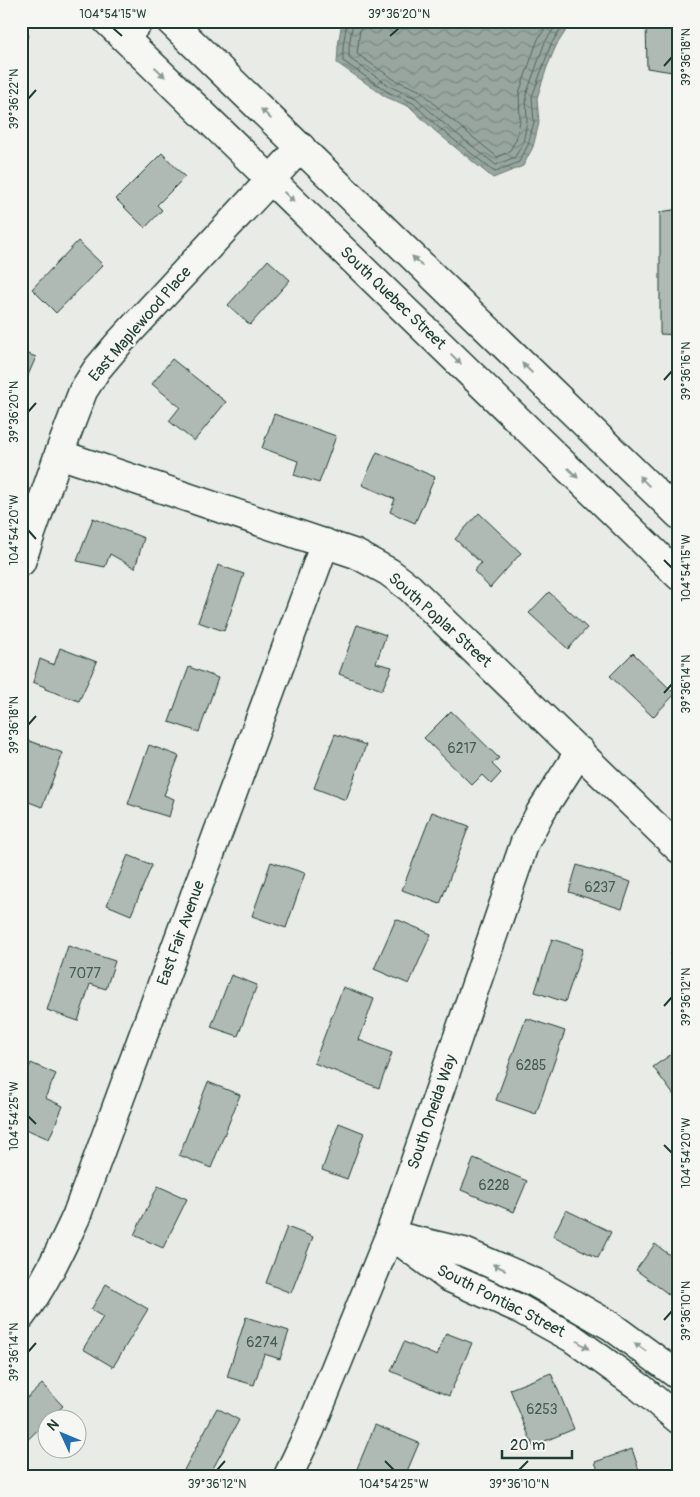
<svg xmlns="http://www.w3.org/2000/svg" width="700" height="1497" font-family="Pangolin,sans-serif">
<defs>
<pattern id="water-waves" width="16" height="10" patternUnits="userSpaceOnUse" patternTransform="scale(1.25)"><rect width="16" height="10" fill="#99a6a0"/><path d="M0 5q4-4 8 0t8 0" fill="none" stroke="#7c8883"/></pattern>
</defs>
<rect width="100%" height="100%" fill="#e9ebe7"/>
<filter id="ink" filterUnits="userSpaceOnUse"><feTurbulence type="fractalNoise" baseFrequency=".02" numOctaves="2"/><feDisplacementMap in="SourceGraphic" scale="10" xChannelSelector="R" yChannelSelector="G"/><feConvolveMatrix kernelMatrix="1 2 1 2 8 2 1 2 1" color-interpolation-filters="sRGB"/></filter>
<g filter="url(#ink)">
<polygon fill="url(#water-waves)" stroke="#687c75" points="342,21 572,21 556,46 547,67 537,98 539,123 533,147 523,166 493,178 434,130 410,107 386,97 337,63 338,46"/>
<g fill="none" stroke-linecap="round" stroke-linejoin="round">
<g stroke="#50675f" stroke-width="1">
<polyline points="347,21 343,47 343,61 388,92 413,103 438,127 495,172 519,162 528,145 534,122 532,97 551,44 566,21"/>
<polyline points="353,21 349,47 349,58 391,87 416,98 442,122 496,165 515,157 523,143 527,122 526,95 545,42 559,21"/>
<polyline points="361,21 357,54 395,80 421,91 447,116 497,157 509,152 516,140 520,121 519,93 538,39 550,21"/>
</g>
</g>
<g fill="#b0bab5" stroke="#1f3d34">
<polygon points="646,21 679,21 679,73 647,68"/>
<polygon points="21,31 29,35 21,49"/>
<polygon points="162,153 185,177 157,205 162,210 145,228 116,199"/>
<polygon points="679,209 679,335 660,334 660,212"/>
<polygon points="78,241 103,265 56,313 32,289"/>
<polygon points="268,260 290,280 250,325 228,305"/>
<polygon points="21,351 36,357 25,382 21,380"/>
<polygon points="172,359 226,402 194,441 169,421 180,407 152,384"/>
<polygon points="274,414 336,436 319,483 294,475 298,461 262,448"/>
<polygon points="377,452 435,477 415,523 390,512 395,499 362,485"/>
<polygon points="479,513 521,553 490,588 474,571 481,563 455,539"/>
<polygon points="93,518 144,538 135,568 110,554 105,567 77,561"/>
<polygon points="218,565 244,574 224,631 198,622"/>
<polygon points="549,592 587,628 568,649 529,613"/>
<polygon points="357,625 386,635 376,663 392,667 382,690 339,674"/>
<polygon points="60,648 97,662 79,701 45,689 45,687 33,682 40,659 54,665"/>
<polygon points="633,653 675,694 653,717 610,676"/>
<polygon points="189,667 218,678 199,732 169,722"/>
<polygon points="451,711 499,758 492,764 501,773 491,784 482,775 472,785 424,738"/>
<polygon points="335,734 366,745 346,800 314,788"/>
<polygon points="21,738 63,753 42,807 21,799"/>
<polygon points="149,745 179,756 164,795 174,799 169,817 128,804"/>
<polygon points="432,812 469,826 440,904 402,890"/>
<polygon points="128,855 152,865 131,915 107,905"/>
<polygon points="271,862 305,873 286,928 252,916"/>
<polygon points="577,865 631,882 622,909 569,892"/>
<polygon points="396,919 431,934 409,984 374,969"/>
<polygon points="552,939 583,949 565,1002 535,992"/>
<polygon points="68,946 115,961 106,989 90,984 78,1021 47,1010"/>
<polygon points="679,946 679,964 670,954"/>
<polygon points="231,975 257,985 238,1036 211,1027"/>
<polygon points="343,987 374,999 359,1040 392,1053 379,1088 314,1063"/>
<polygon points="526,1018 565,1031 536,1114 496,1100"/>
<polygon points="679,1049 679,1102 653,1067"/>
<polygon points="31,1063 56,1074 45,1098 63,1106 49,1139 21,1127 21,1085"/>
<polygon points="208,1082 240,1095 211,1168 179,1155"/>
<polygon points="339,1123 364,1133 347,1179 322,1170"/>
<polygon points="474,1158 527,1181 514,1212 461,1190"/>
<polygon points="158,1186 187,1199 163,1248 134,1235"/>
<polygon points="566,1210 611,1232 598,1258 553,1236"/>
<polygon points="287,1227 313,1237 291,1293 266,1283"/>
<polygon points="655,1244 679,1262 679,1302 636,1270"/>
<polygon points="106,1284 148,1309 113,1367 83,1349 103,1317 91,1310"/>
<polygon points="246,1317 289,1331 280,1359 264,1354 254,1385 227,1377"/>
<polygon points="446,1333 472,1343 449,1396 391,1371 404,1342 437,1356"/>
<polygon points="551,1373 574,1429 533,1446 510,1389"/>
<polygon points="42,1384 63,1406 22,1445 21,1404"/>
<polygon points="217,1408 239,1420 209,1476 196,1476 184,1470"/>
<polygon points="375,1425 419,1443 405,1476 354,1476"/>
<polygon points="632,1449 641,1476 600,1476 595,1462"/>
</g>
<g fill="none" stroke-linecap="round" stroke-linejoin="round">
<defs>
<g id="minor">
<polyline points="125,38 139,21"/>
<polyline points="59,454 356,554 389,572 410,588 679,849"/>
<polyline points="21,562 59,454 83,391 97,369 119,343 301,147"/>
<polyline points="390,1234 448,1277 518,1308 572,1338 641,1388 679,1420"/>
<polyline points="401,1237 464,1252 536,1283 611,1326 679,1376"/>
<path d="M21,1316C44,1286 60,1251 76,1217L325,543"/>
<polyline points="288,1476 310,1430 390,1234 525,842 540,813 580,751"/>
</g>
<g id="major">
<polyline points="107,21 679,576"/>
<polyline points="170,21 679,515"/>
</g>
</defs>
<use href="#minor" stroke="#1f3d34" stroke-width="31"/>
<use href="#major" stroke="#1f3d34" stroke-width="31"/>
<use href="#minor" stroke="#f6f6f2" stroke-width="28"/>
<use href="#major" stroke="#f6f6f2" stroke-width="28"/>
</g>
<defs><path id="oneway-solid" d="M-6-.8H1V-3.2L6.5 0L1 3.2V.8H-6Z" transform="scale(1.25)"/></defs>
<g fill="#8a9a93">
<use href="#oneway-solid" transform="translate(160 72) rotate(44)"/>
<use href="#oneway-solid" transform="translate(266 114) rotate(-136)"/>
<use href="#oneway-solid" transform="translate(289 197) rotate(44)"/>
<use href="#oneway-solid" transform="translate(417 261) rotate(-136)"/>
<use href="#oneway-solid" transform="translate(456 359) rotate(44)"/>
<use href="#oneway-solid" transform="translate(527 368) rotate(-136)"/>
<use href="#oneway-solid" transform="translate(573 473) rotate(44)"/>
<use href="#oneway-solid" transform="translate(644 481) rotate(-136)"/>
<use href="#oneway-solid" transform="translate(499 1267) rotate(-156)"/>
<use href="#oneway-solid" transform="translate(583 1345) rotate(35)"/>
<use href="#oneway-solid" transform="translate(640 1347) rotate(-144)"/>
</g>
</g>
<path fill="none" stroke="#1f3d34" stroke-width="2" d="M113,28L122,36M390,36L399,28M664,66L672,57M28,99L36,90M664,380L672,371M28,412L36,403M28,530L36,539M664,560L672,568M664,693L672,684M28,725L36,716M664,1006L672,997M28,1116L36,1124M664,1145L672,1153M664,1320L672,1311M28,1352L36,1343M385,1461L394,1470M217,1470L225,1461M519,1470L528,1461"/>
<g text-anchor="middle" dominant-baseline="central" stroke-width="4.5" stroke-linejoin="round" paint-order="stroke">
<g font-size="14" fill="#435c54">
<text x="462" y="748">6217</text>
<text x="600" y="887">6237</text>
<text x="85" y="973">7077</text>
<text x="531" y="1065">6285</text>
<text x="494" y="1185">6228</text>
<text x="262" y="1342">6274</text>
<text x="542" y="1409">6253</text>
</g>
<g font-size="16" fill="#1f3d34" stroke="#f6f6f2">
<text transform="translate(393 298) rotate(44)">South Quebec Street</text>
<text transform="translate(140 324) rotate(-49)">East Maplewood Place</text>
<text transform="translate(440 620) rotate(42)">South Poplar Street</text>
<text transform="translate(181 933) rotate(-70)">East Fair Avenue</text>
<text transform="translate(432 1112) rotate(-71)">South Oneida Way</text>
<text transform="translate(501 1301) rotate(27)">South Pontiac Street</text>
</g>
</g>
<rect width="700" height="1497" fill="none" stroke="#f6f6f2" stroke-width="55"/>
<g transform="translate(62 1434) rotate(314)"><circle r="24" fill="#f6f6f2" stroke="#a0aca6"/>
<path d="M0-4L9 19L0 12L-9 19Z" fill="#1f6fb2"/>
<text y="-8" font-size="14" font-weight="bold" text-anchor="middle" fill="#1f3d34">N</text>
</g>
<path d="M502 1450v8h70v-8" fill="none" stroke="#1f3d34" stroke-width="2.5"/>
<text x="510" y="1450" font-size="15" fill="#1f3d34" stroke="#f6f6f2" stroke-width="4" paint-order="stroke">20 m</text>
<rect x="28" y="28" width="644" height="1442" fill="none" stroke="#1f3d34" stroke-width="2"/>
<g font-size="12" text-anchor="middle" fill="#1f3d34">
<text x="113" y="18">104°54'15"W</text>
<text x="399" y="18">39°36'20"N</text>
<text transform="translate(686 57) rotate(-90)" y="4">39°36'18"N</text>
<text transform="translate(14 99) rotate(-90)" y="4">39°36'22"N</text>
<text transform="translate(686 371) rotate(-90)" y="4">39°36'16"N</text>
<text transform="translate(14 412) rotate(-90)" y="4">39°36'20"N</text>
<text transform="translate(14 530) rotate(-90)" y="4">104°54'20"W</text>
<text transform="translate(686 568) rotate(-90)" y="4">104°54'15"W</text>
<text transform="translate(686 684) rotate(-90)" y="4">39°36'14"N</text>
<text transform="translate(14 725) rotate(-90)" y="4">39°36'18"N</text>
<text transform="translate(686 997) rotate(-90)" y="4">39°36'12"N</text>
<text transform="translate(14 1116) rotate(-90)" y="4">104°54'25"W</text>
<text transform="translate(686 1153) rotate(-90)" y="4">104°54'20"W</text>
<text transform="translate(686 1311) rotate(-90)" y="4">39°36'10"N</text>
<text transform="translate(14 1352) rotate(-90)" y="4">39°36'14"N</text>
<text x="217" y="1488">39°36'12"N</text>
<text x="394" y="1488">104°54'25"W</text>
<text x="519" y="1488">39°36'10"N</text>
</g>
</svg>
